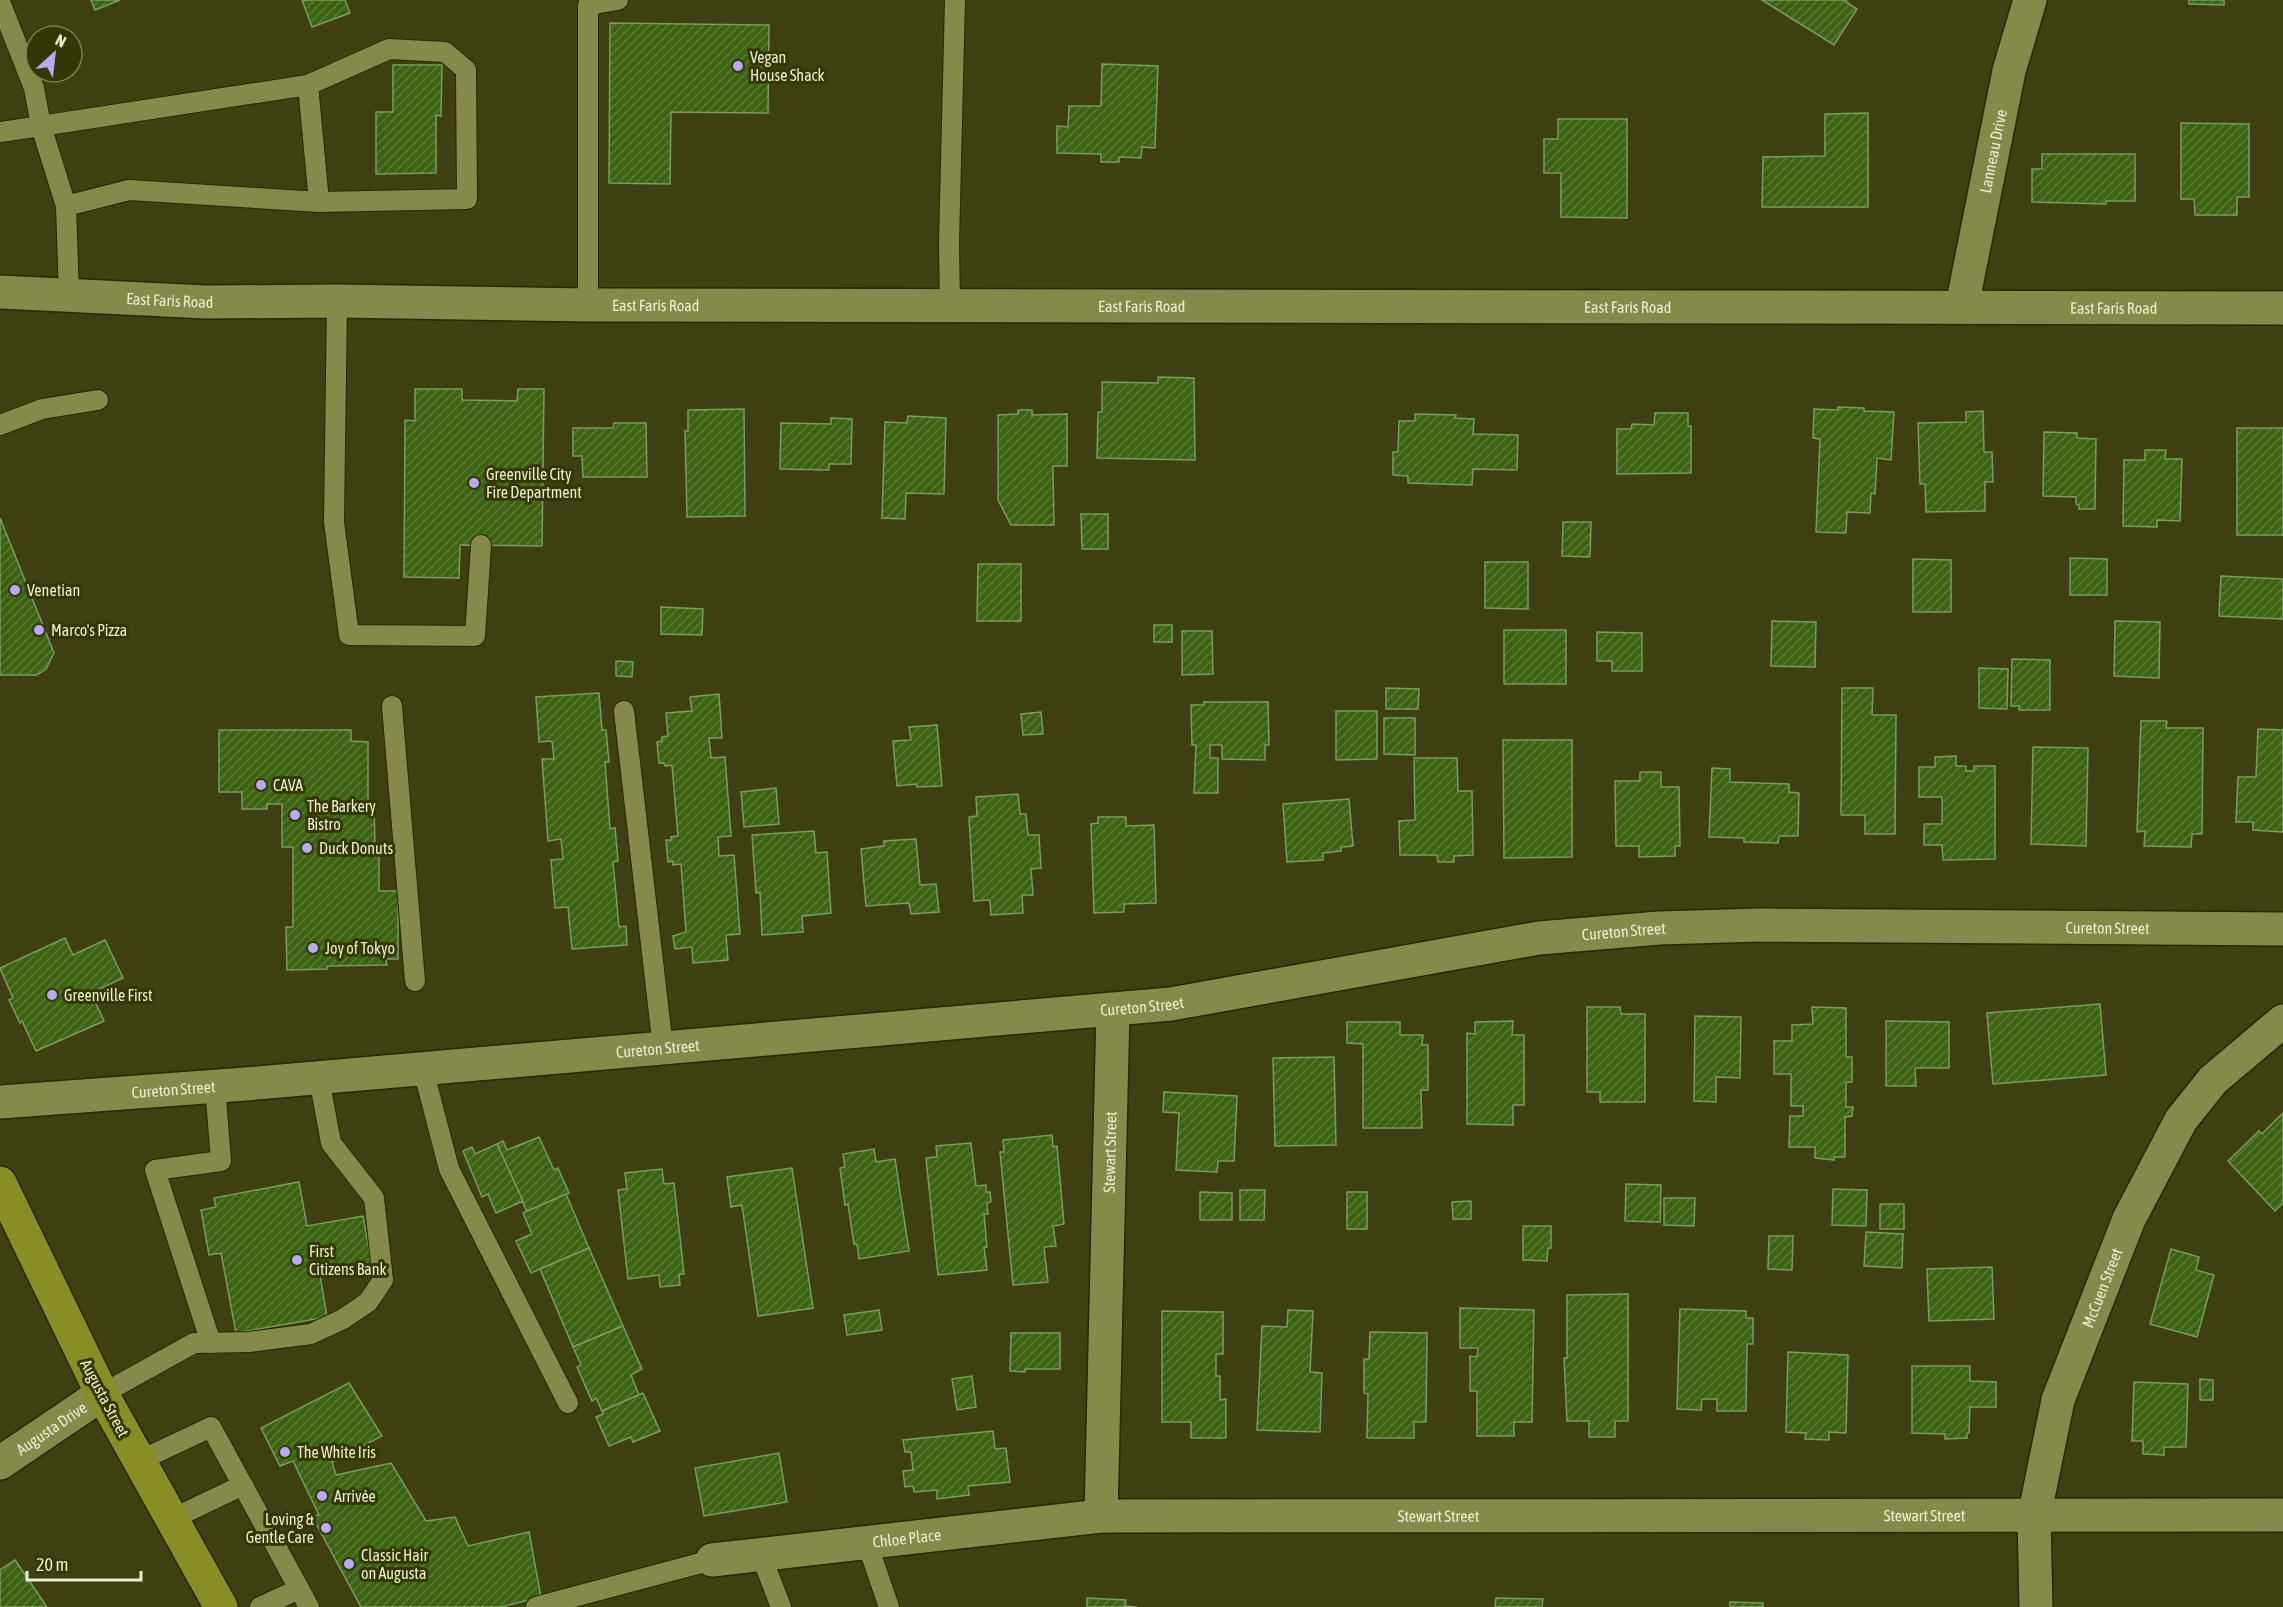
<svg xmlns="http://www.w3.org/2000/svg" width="2283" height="1607" font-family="'Asap Condensed',sans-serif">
<defs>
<pattern id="building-hatch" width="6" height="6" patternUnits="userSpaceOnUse" patternTransform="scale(1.5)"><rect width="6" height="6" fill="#3b6311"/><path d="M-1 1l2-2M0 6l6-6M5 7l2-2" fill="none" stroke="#587a32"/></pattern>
</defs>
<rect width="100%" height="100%" fill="#3e410f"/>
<g fill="url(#building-hatch)" stroke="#7b9b64" stroke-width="1.5">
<polygon points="91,0 120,0 95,10"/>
<polygon points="302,0 345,0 350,13 312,27"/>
<polygon points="1762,0 1847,0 1846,2 1857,9 1834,45"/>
<polygon points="2189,0 2224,0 2224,5 2189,4"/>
<polygon points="610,23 769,25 768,113 671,112 670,184 609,183"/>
<polygon points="1102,64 1158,66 1155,148 1142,147 1141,158 1119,157 1119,162 1101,162 1101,154 1057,153 1057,126 1068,127 1069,106 1101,106"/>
<polygon points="393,65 442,65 441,116 436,115 436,173 376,174 376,112 393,112"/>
<polygon points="1868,113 1868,207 1762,207 1763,157 1825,156 1825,114"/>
<polygon points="1558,119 1627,119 1627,218 1561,217 1561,173 1544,173 1544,139 1558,139"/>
<polygon points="2181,123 2249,124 2249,197 2237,197 2237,215 2195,215 2194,199 2181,199"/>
<polygon points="2042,154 2135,154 2135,201 2106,201 2106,204 2032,202 2032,169 2042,169"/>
<polygon points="1158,377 1194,378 1195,460 1097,458 1098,412 1102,412 1102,382 1158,383"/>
<polygon points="415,389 462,389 462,400 517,401 518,389 544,389 542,546 460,545 459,578 404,577 405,420 415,421"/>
<polygon points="1838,407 1864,408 1864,411 1894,412 1891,460 1877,458 1875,494 1871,493 1870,513 1847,512 1846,533 1816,532 1820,439 1813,438 1814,409 1838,410"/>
<polygon points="744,409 745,516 687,517 685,431 688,431 688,410"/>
<polygon points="1018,410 1032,410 1032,415 1067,414 1067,466 1053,466 1054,525 1011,525 998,500 998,415 1018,414"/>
<polygon points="1983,411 1984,452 1992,452 1993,482 1985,482 1985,511 1926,512 1925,484 1920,484 1918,423 1966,422 1966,412"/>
<polygon points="1655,413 1688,413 1688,426 1691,426 1691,473 1617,474 1617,429 1631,429 1632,424 1654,425"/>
<polygon points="1415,414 1456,415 1455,418 1474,419 1473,434 1518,435 1517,470 1473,469 1472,485 1408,483 1408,476 1393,475 1393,452 1398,452 1399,421 1415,421"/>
<polygon points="908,416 946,418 944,494 906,493 905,519 882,518 885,422 907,423"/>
<polygon points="831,418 852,419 851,464 829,464 829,470 780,469 781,423 831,424"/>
<polygon points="614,423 646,423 647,477 583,477 582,456 573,456 573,428 613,428"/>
<rect x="2237" y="428" width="46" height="107"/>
<polygon points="2044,432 2077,433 2077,438 2096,439 2095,509 2079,509 2079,505 2076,504 2076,497 2043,496"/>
<polygon points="2145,450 2166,450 2165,459 2182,459 2180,521 2157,520 2157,527 2123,526 2124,460 2145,460"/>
<polygon points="1081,514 1108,514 1108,549 1082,549"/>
<polygon points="0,518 54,653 46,669 37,675 0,675"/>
<polygon points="1563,522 1591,522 1590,557 1562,556"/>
<polygon points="2070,558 2107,559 2107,595 2070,595"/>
<polygon points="1913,559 1951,560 1951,612 1913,612"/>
<polygon points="1485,562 1528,562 1528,609 1485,608"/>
<polygon points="978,564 1021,564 1021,621 977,621"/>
<polygon points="2221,576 2283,579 2283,619 2219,616"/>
<polygon points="661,607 703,609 702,635 661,634"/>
<polygon points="1772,621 1816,622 1815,667 1771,666"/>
<polygon points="2115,621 2160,622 2159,678 2114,676"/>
<rect x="1154" y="625" width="18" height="17"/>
<rect x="1504" y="630" width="62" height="54"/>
<polygon points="1182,631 1212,631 1213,674 1182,675"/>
<polygon points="1597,632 1642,633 1642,671 1612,671 1612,661 1597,661"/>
<polygon points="2012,659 2050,660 2050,710 2019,710 2019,706 2011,706"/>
<polygon points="616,661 633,662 632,677 616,676"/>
<polygon points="1979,668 2008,669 2007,709 1979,708"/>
<polygon points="1386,688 1419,689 1418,709 1386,709"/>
<polygon points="1842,688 1873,688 1872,715 1896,715 1895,834 1865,834 1865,815 1841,815"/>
<polygon points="599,693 602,730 606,730 609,762 605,762 610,829 615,828 618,861 613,862 619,927 626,926 627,945 572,949 568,907 555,908 551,860 563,859 561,839 548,841 542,759 554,759 552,741 539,742 536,697"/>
<polygon points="719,694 722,738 709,738 711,758 725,757 731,836 718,837 719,856 734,855 740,934 726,935 728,960 693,963 692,947 675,949 673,936 686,932 681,864 673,865 673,861 668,862 666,840 671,840 671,837 678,836 672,765 665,766 664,763 659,763 657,742 662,741 662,737 668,736 666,713 692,711 690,697"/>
<polygon points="1204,702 1268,702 1269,745 1265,745 1265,760 1222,759 1222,745 1210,745 1210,758 1218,758 1218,793 1194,793 1196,745 1192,745 1191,705 1204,705"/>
<polygon points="1336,711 1377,711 1377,759 1336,760"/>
<polygon points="1041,712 1043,734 1023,735 1021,714"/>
<polygon points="1384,718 1415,718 1415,755 1384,754"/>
<polygon points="2141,721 2167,721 2166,728 2203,728 2202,834 2192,834 2191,847 2144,846 2145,831 2137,832"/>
<polygon points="937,725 942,786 917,787 916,784 897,786 893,741 911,740 909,727"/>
<polygon points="2258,729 2283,730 2283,832 2253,830 2253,822 2236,822 2238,777 2256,777"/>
<polygon points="219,730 351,730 351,741 368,742 368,804 374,804 375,847 379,847 379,891 398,891 398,959 386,959 387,965 327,966 327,969 287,970 286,927 293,927 293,847 282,847 282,804 267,804 267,809 242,809 242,792 219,792"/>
<polygon points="1503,740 1572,740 1572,857 1504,858"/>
<polygon points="2033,747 2088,748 2086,846 2031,844"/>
<polygon points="1956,756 1956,766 1966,766 1966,771 1974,771 1974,766 1995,766 1995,859 1943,860 1942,845 1924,845 1924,824 1942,824 1942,797 1919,797 1919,767 1935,767 1935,757"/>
<polygon points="1414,758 1457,758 1458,791 1472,791 1473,855 1454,856 1454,862 1438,862 1437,855 1400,855 1399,821 1415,820"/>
<polygon points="1712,768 1730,769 1730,782 1789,784 1789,792 1799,793 1798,836 1779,836 1778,843 1744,842 1744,838 1709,837"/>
<polygon points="1640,772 1661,772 1661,787 1679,787 1680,846 1675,846 1675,856 1639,857 1639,846 1616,846 1615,781 1640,781"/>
<polygon points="776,788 779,824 744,827 741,792"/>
<polygon points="1018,794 1020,814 1026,814 1028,835 1039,835 1041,868 1031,869 1033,895 1022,895 1023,913 991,915 990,900 974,901 969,817 977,816 976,797"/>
<polygon points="1349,799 1353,846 1341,847 1341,851 1323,853 1323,860 1287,862 1283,804"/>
<polygon points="1098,817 1126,817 1126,826 1154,825 1156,903 1124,904 1124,912 1094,913 1091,824 1098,823"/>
<polygon points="814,831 816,853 827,852 831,913 802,916 803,932 762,935 760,892 756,893 752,835"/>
<polygon points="916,839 920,885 936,884 939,912 911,914 909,903 866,906 861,849 884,846 884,841"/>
<polygon points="65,938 73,955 105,940 123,978 91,993 104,1021 36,1051 22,1021 20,1023 9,1000 13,998 0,968"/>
<polygon points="2100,1004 2106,1075 1993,1084 1987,1013"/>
<polygon points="1587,1007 1620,1007 1621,1014 1645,1014 1645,1102 1600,1102 1600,1092 1587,1092"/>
<polygon points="1812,1007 1846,1008 1846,1057 1852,1057 1852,1082 1846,1082 1846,1107 1853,1107 1852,1116 1845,1117 1845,1157 1834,1157 1834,1160 1815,1158 1815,1147 1789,1147 1790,1116 1803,1116 1803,1106 1791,1106 1791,1074 1774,1074 1774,1041 1792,1041 1792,1025 1813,1024"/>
<polygon points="1695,1016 1741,1017 1740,1078 1716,1077 1716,1102 1694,1101"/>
<polygon points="1513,1021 1512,1035 1524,1035 1524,1105 1513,1105 1513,1125 1467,1124 1467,1033 1475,1034 1475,1022"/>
<polygon points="1886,1021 1949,1022 1949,1068 1915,1068 1916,1086 1886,1086"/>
<polygon points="1347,1022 1400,1022 1400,1035 1423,1035 1422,1045 1428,1045 1428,1090 1421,1090 1422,1128 1363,1128 1363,1044 1347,1043"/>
<polygon points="1334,1057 1336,1145 1275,1146 1273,1058"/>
<polygon points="1164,1092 1237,1096 1234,1161 1218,1161 1217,1172 1176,1170 1179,1113 1163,1112"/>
<polygon points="2283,1113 2283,1203 2275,1211 2228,1161 2259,1131 2262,1134"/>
<polygon points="1052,1135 1053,1147 1057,1146 1064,1224 1053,1226 1056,1246 1044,1247 1048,1282 1013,1285 1000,1152 1004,1152 1003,1140"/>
<polygon points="539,1137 554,1170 558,1168 569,1193 527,1212 497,1144 503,1141 507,1150"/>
<polygon points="971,1143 976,1186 986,1185 986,1192 990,1192 991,1202 987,1203 988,1214 984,1214 987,1247 984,1247 987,1270 938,1275 926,1158 937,1157 936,1146"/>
<polygon points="497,1144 523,1201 496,1213 488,1194 482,1197 463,1151 472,1147 475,1154"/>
<polygon points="874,1149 876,1162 895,1159 909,1251 859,1259 857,1244 854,1244 848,1204 845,1205 840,1168 845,1167 843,1154"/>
<polygon points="792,1168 813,1308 758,1316 742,1205 731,1207 727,1177"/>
<polygon points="662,1169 664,1184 674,1183 684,1274 679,1274 680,1285 660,1287 659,1275 628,1279 618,1190 627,1189 625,1173"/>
<polygon points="299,1182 307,1226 363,1216 372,1266 320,1275 327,1317 236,1333 221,1253 209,1255 201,1210 216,1207 214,1198"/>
<polygon points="1626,1184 1661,1185 1660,1222 1625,1221"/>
<polygon points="1833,1189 1867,1190 1866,1226 1832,1225"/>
<polygon points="1240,1190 1265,1190 1264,1220 1240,1220"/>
<polygon points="1200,1192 1232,1193 1232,1220 1200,1220"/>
<rect x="1347" y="1192" width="20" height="37"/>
<polygon points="566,1194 589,1248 531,1273 516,1241 532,1234 523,1213"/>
<polygon points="1664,1198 1695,1198 1694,1226 1664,1225"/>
<polygon points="1471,1201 1471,1219 1453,1219 1452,1202"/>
<rect x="1880" y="1204" width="24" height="25"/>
<polygon points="1523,1226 1551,1226 1551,1248 1548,1248 1547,1261 1523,1260"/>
<polygon points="1866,1232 1903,1234 1902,1268 1864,1266"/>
<polygon points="1769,1236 1793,1236 1792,1270 1768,1269"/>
<polygon points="589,1248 623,1326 573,1347 540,1269"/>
<polygon points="2171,1249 2199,1257 2196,1270 2214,1275 2197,1337 2150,1324"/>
<polygon points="1992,1267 1994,1319 1929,1321 1927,1269"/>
<polygon points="1628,1294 1628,1421 1615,1421 1615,1437 1589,1437 1589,1421 1567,1421 1564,1358 1567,1358 1567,1295"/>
<polygon points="1460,1308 1534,1310 1532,1422 1514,1422 1514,1436 1477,1436 1477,1391 1470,1391 1470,1356 1477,1357 1478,1348 1460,1348"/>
<polygon points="1680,1309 1746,1311 1746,1318 1753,1318 1753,1344 1747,1344 1746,1411 1717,1411 1717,1399 1702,1399 1701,1410 1677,1409"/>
<polygon points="879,1310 882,1330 847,1335 844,1315"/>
<polygon points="1288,1310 1313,1311 1310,1372 1322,1373 1320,1432 1257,1430 1262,1326 1287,1327"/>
<polygon points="1162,1311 1223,1312 1223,1354 1216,1354 1216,1376 1220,1376 1220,1400 1226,1399 1226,1438 1191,1438 1191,1422 1162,1422"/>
<polygon points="623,1326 642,1369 631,1375 639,1395 602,1411 596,1398 592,1401 577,1367 581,1365 573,1347"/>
<polygon points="1370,1332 1427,1333 1426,1422 1414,1422 1414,1438 1367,1438 1368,1394 1364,1393 1364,1359 1369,1359"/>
<polygon points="1011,1333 1060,1333 1060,1369 1025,1369 1025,1372 1010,1371"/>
<polygon points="1788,1352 1848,1355 1846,1433 1829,1432 1829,1440 1805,1439 1806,1433 1786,1432"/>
<polygon points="1912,1366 1970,1366 1970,1381 1996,1382 1996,1407 1970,1407 1969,1433 1967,1433 1967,1438 1945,1439 1945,1434 1912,1433"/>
<polygon points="972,1376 976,1407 957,1410 952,1379"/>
<polygon points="2200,1379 2213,1380 2213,1400 2200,1400"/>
<polygon points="2134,1382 2188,1384 2186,1447 2164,1447 2164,1455 2143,1454 2143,1441 2132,1441"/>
<polygon points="349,1383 382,1436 332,1462 336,1475 391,1463 426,1521 455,1517 468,1546 529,1532 541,1597 501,1607 361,1607 312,1516 319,1515 293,1461 280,1466 261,1428"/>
<polygon points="643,1393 660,1431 633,1442 631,1437 609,1446 596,1417 603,1414 602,1411"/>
<polygon points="993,1431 995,1449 1006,1448 1010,1482 968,1486 969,1495 937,1499 937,1490 914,1492 913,1486 905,1487 903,1471 913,1470 911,1452 905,1452 903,1440"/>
<polygon points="779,1453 787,1502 704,1516 695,1468"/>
<polygon points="15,1560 47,1607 0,1607 0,1570"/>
<polygon points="1087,1598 1126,1600 1125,1606 1137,1607 1087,1607"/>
<polygon points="1496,1598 1543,1599 1542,1607 1495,1607"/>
<polygon points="1730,1602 1763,1603 1763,1607 1730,1607"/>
</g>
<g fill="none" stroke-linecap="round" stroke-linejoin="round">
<defs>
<g id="service">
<polyline points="0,2 34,88 41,126 0,132"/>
<polyline points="66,206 129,190 319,202 467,199 466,70 445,52 389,49 308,85"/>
<polyline points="69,295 66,206 41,126 308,85 319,202"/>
<polyline points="337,301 334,522 349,635 475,636 481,545"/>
<polyline points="588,305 588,5 618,0"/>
<polyline points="950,305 949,243 955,0"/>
<polyline points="0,425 42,409 98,400"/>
<polyline points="392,706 415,981"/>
<polyline points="624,711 663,1048"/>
<polyline points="423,1069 449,1169 568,1403"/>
<polyline points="211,1343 155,1170 221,1161 215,1086"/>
<polyline points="102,1394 194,1343 249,1342 311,1334 343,1319 368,1302 383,1280 374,1198 331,1143 319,1078"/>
<polyline points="139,1461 211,1427 309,1607"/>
<polyline points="172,1519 243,1485"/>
<polyline points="867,1543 889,1607"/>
<polyline points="761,1555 781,1607"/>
<polyline points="260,1607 299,1589"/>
<polyline points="536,1607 712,1560"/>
</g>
<g id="minor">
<path id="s1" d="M1962,306L2009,71L2030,0"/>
<path id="s2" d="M0,1102L246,1084L1171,1004L1539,938L1659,928L1760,925L2283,929"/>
<path id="s3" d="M0,1463L102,1394"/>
<path id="s4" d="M1101,1516L1113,1010"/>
<path id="s5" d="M712,1560L1101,1516L2283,1515"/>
<path id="s6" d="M2036,1607L2034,1517L2058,1400L2129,1219L2181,1120L2213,1080L2283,1021"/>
</g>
<g id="secondary">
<path id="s7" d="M0,292L206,302L337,301L588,305L2283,308"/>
</g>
<polyline id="primary" points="0,1183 102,1394 221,1607"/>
</defs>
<use href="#service" stroke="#252705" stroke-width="22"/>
<use href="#minor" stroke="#252705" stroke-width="36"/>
<use href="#secondary" stroke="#252705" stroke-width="36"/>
<use href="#primary" stroke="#252705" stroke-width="36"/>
<use href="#service" stroke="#858a4a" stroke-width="20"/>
<use href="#minor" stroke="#858a4a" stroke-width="33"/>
<use href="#secondary" stroke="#858a4a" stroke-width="33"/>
<use href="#primary" stroke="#888e24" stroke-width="33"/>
</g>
<g fill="#b9aaf7" stroke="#343603" stroke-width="2">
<circle cx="738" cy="66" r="6"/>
<circle cx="474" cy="483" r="6"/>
<circle cx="15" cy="590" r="6"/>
<circle cx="39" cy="630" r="6"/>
<circle cx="261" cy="785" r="6"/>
<circle cx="295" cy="815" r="6"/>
<circle cx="307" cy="848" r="6"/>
<circle cx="313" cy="948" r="6"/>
<circle cx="52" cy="995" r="6"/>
<circle cx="297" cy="1260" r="6"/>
<circle cx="285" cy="1452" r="6"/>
<circle cx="322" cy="1496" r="6"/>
<circle cx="326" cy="1528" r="6"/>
<circle cx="349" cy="1564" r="6"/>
</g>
<g text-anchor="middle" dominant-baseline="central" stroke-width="6" stroke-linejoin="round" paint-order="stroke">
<g font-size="16" fill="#eaeecd" stroke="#343603" text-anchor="start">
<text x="750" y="57">Vegan<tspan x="750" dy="18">House Shack</tspan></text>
<text x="486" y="474">Greenville City<tspan x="486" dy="18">Fire Department</tspan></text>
<text x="27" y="590">Venetian</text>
<text x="51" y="630">Marco's Pizza</text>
<text x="273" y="785">CAVA</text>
<text x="307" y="806">The Barkery<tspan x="307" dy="18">Bistro</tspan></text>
<text x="319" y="848">Duck Donuts</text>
<text x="325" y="948">Joy of Tokyo</text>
<text x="64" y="995">Greenville First</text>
<text x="309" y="1251">First<tspan x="309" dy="18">Citizens Bank</tspan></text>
<text x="297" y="1452">The White Iris</text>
<text x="334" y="1496">Arrivée</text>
<text x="314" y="1519" text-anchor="end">Loving &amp;<tspan x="314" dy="18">Gentle Care</tspan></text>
<text x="361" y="1555">Classic Hair<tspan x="361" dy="18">on Augusta</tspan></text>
</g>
<g font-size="16" fill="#eaeecd" stroke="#343603">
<text stroke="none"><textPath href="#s1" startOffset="158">Lanneau Drive</textPath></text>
<text stroke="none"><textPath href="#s7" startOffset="170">East Faris Road</textPath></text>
<text stroke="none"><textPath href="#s7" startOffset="656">East Faris Road</textPath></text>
<text stroke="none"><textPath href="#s7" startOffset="1142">East Faris Road</textPath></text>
<text stroke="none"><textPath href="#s7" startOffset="1628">East Faris Road</textPath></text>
<text stroke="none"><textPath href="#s7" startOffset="2114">East Faris Road</textPath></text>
<text stroke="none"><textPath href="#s2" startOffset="2118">Cureton Street</textPath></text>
<text stroke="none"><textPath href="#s2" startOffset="1634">Cureton Street</textPath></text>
<text stroke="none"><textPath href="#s2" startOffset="1146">Cureton Street</textPath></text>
<text stroke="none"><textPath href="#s2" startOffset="660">Cureton Street</textPath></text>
<text stroke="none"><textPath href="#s2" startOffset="174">Cureton Street</textPath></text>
<text stroke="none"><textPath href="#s4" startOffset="364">Stewart Street</textPath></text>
<text stroke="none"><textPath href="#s6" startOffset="330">McCuen Street</textPath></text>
<text transform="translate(105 1398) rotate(62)">Augusta Street</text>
<text stroke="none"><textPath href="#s3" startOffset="62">Augusta Drive</textPath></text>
<text stroke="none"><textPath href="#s5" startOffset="729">Stewart Street</textPath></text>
<text stroke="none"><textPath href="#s5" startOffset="1215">Stewart Street</textPath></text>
<text stroke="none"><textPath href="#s5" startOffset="196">Chloe Place</textPath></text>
</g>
</g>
<g transform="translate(54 54) rotate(27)"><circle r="28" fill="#343603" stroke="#7d8054" stroke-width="1.5"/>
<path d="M0-4.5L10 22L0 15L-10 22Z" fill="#b9aaf7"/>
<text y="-9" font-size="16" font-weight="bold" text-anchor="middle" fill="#eaeecd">N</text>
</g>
<path d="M27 1571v9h114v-9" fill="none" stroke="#eaeecd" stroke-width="3"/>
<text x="36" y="1571" font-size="18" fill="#eaeecd" stroke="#343603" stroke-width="4.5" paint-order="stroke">20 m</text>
</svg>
